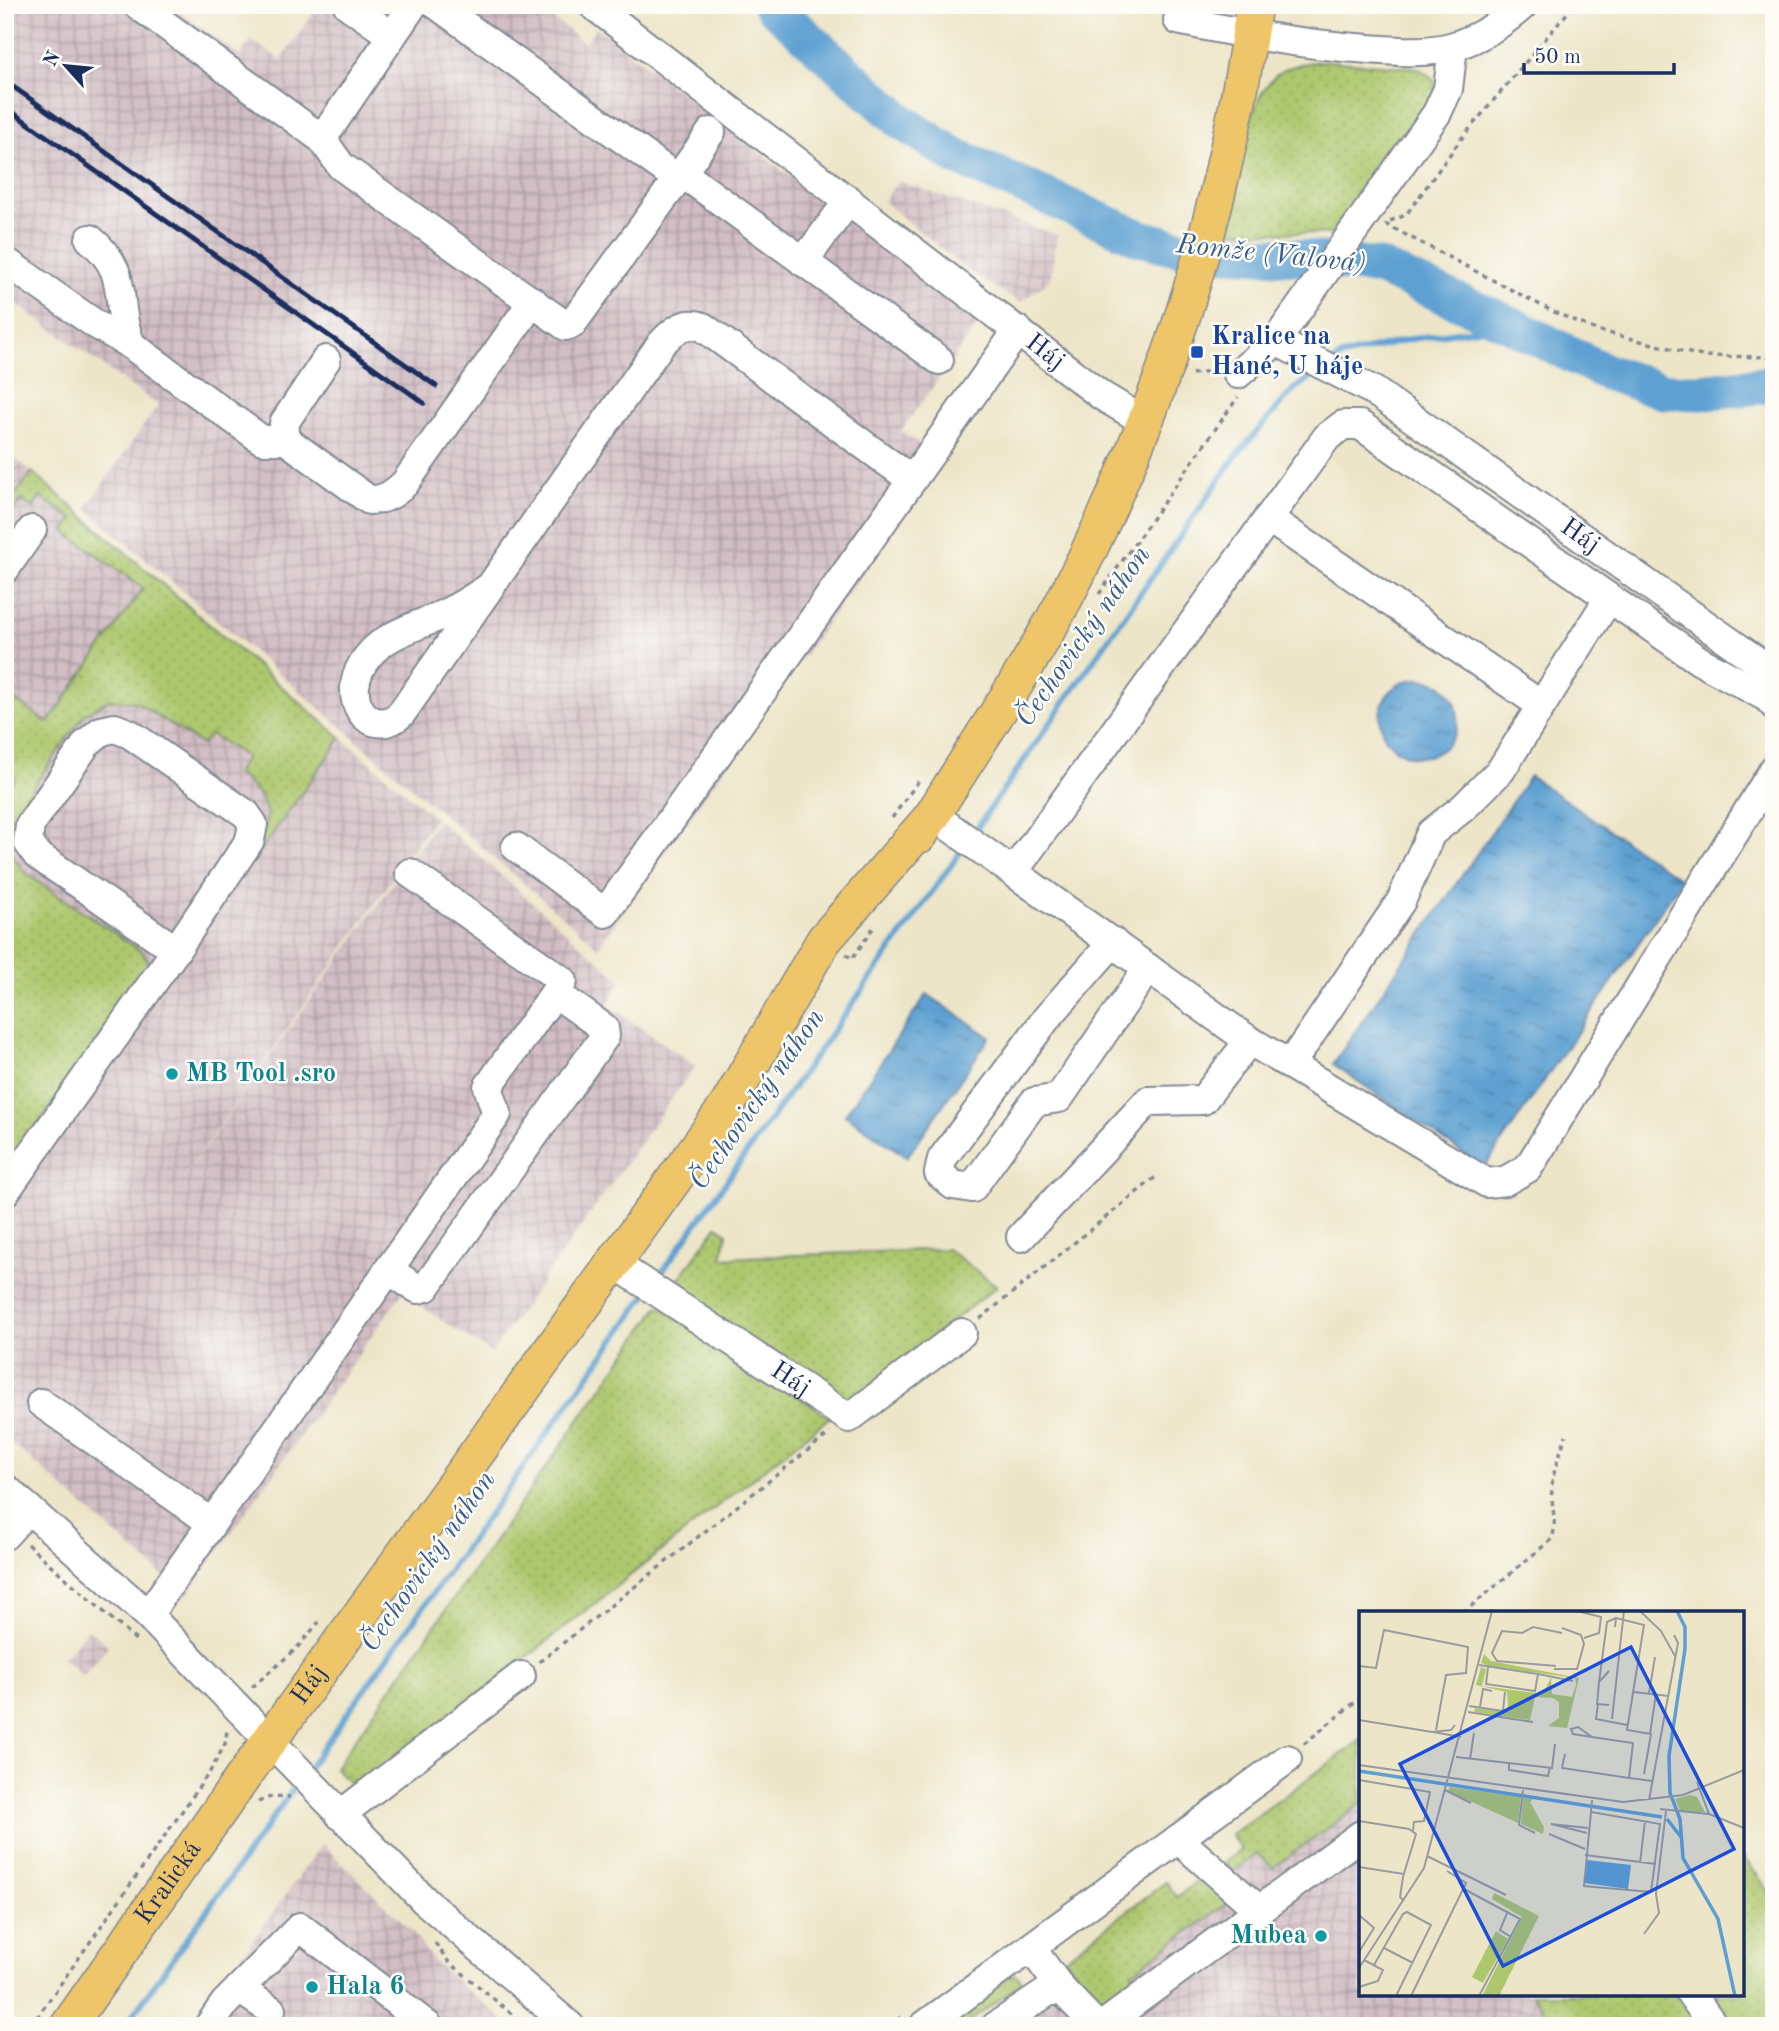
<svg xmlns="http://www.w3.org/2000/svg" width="1779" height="2031" font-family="'Old Standard TT',serif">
<defs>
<pattern id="industrial-grid" width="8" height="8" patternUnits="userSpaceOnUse" patternTransform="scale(1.75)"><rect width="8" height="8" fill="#d2bec4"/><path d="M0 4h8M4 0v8" fill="none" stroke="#aa9ba2"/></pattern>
<pattern id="grass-dots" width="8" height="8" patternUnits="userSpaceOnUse" patternTransform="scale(1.75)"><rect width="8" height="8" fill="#adc76d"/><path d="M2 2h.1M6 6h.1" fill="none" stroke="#94ab61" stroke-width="1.8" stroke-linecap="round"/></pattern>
<pattern id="water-ripples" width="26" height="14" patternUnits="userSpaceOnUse" patternTransform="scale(1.75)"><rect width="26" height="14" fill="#5da0d1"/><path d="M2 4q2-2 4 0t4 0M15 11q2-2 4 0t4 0" fill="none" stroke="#4c83ad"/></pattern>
</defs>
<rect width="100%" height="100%" fill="#fdfcf7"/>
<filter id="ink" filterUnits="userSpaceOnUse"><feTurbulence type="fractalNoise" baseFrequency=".0143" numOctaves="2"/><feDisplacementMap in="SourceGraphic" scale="14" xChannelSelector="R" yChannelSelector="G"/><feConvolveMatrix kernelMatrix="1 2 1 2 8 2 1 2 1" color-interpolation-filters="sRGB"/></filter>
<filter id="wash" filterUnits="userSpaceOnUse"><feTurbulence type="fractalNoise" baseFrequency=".00686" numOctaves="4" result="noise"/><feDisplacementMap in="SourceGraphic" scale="28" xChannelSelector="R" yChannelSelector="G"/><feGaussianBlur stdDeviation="1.57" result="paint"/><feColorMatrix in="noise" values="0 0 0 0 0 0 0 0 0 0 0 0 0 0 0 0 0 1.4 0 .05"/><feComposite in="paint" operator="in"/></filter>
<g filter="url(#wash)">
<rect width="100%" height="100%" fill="#ede5c8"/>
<g fill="url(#industrial-grid)">
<polygon points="5,5 170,5 240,56 251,40 281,60 319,5 535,5 585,43 596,27 979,322 901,431 942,460 598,947 86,508 158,405 5,296"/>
<polygon points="898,181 1057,235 1050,280 1020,302 968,271 883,201"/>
<polygon points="5,450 435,818 148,1228 438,820 622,981 607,1004 695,1066 491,1353 402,1293 186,1596 5,1437 5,1211 166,984 5,1172"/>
<polygon points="88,1629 108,1646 83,1676 63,1659"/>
<polygon points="1361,1740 1361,1994 1742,1994 1774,2026 972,2026 1166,1882 1177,1897 1240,1850 1231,1835"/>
<polygon points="322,1844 411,1930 434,1962 511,2026 192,2026"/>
</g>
<g fill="url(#grass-dots)" stroke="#647b66" stroke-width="2">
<path d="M1328,61L1418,68L1434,79L1436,93L1360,201L1332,234L1225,231C1234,189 1244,88 1286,69C1299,63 1314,62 1328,61Z"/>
<path d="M32,472L341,738L254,860C271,819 275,802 236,774L246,757L210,734L202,745L136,702L109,700L85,714L12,817C3,842 12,861 31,877L143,952L150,965L5,1172V791L15,778L5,771V693L48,723L143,588L69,535L65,530L73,519L40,497L33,508L21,500L5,523V509Z"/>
<polygon points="717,1226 727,1233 722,1258 947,1249 997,1286 847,1404 671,1290"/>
<polygon points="659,1306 830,1417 357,1792 335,1768"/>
<polygon points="1361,1740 1361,1804 1273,1868 1257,1853 1234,1871 1224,1862 1241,1850 1231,1835"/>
<polygon points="1742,1855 1774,1898 1774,2026 1724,2026 1701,1994 1742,1994"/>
<polygon points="1204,1876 1229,1902 1132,1972 1137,1985 1113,2003 1098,2001 1065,1958 1166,1882 1177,1897"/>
<polygon points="1014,1974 1020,1978 1021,1983 964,2026 924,2026"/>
<polygon points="1532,1994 1683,1994 1706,2026 1555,2026"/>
</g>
<g fill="url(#water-ripples)" stroke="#3c6898" stroke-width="2">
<circle cx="1419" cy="718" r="39"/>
<polygon points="1530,776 1682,880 1484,1168 1333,1064"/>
<polygon points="927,994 990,1037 907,1157 845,1115"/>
</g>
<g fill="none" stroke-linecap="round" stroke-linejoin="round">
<g stroke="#5da0d1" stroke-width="6">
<polyline points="1334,362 1342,356 1411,339 1510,324"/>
<polyline points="972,835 1236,456 1294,389 1319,372"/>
<polyline points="654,1283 964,847"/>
<polyline points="307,1770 646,1295"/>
<polyline points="125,2026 298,1782"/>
</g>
<polyline stroke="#5da0d1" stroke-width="37" points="771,5 902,122 955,156 1140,238 1191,251 1295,257 1379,267 1510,324 1606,372 1663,391 1701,392 1774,384"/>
</g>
</g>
<g filter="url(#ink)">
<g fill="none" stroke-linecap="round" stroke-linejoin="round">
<defs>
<g id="minor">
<polyline points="138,5 322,139 341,166 566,326 572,324 682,173 939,360"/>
<polyline points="348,5 392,36"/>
<polyline points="437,5 678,179"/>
<path id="s1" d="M593,5L1102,396L1144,421"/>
<path d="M1178,20C1242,34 1303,45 1369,49C1397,51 1427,54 1454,46C1480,38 1503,23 1523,5"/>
<polyline points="322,139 413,5"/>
<polyline points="682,173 711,132"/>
<path d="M90,239C133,275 112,300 131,345L262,440H286"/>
<polyline points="5,261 95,324 131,345"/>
<polyline points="803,262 849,200"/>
<path id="s2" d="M1276,341L1374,391L1774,673"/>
<path d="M326,360L284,423L286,440L369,500C385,500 394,494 405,483L533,301"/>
<polyline points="1238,374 1276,341 1437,113 1448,89 1453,47"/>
<polyline points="1268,518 1541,705"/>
<polyline points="5,569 32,530"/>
<path d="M490,587L401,714C369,742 335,695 369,655C388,632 423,625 448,612C463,605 476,596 490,587L661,344C673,331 685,320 703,327L912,480L1018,330"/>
<polygon points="115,728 130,734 246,814 253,824 250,840 176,950 37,855 28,842 30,825 87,743 101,731"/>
<polyline points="933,815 1247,1039 1487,1183 1505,1181 1528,1168 1774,769"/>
<polyline points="516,847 605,913 912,480"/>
<polyline points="1014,871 1327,437 1343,425 1360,425 1700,661 1768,698 1774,705"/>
<polyline points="1113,942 1046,1019 942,1159 939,1173 953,1185 972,1188 1034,1102 1059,1098 1148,968"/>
<polyline points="1290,1065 1401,901 1431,833 1464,807 1501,770 1609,598"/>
<polyline points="5,1192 176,950"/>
<polyline points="1021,1237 1148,1101 1203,1100 1249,1041"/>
<path id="s3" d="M615,1264L849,1418L962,1333"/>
<polyline points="388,1270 418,1289 426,1287 605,1036 604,1028 555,993"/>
<polyline points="41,1403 212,1523"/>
<polyline points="5,1488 148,1615 425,1901 570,2026"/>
<polyline points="5,1535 29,1509"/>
<polyline points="148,1615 497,1114 488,1087 563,981 410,873"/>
<polyline points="340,1815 521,1676"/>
<polyline points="1178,1839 1259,1910"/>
<polyline points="1031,1948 1063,1991"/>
<polyline points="239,1989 271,2010"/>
<polyline points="1691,1994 1714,2026"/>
<polyline points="209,2026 225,2003 300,1927 428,2026"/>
<polyline points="924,2026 1287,1759"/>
<polyline points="996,2026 1049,1991 1063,1991 1097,2026"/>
<polyline points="1102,2026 1361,1835"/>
</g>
<g id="major">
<path d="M920,835C967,758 1019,684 1062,604C1160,418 1224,214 1254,5"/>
<path id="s4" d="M68,2026L236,1787L727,1106L824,940L933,815"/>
</g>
</defs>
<use href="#minor" stroke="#848a93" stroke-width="32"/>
<use href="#major" stroke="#848a93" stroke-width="38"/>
<g stroke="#848a93" stroke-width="3.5" stroke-dasharray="5 5" stroke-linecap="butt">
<polyline points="1390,221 1406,215 1461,139 1574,5"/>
<polyline points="1385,224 1554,312 1596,330 1702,356 1774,357"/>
<polyline points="1192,374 1216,370"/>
<polyline points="1099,594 1238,397"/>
<polyline points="892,818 920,779"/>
<polyline points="846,954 852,959 875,925"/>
<polyline points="980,1319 1157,1176"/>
<polyline points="27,1544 137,1641"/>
<path d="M1463,1613L1552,1539C1558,1521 1550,1504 1552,1484C1554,1468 1561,1451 1566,1435"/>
<polyline points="539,1662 830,1433"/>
<polyline points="252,1687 296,1649 319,1622"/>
<polyline points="1304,1744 1361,1697"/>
<polyline points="258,1802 273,1796 290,1797"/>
<polyline points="435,1943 448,1961 526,2026"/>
<polyline points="31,2026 211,1770 225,1744 227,1731"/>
<polyline points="889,2026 901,2017"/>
</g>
<use href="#minor" stroke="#fff" stroke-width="28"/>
<use href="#major" stroke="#eec569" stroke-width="35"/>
<g stroke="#1b2f5e" stroke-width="5">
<polyline points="5,81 436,386"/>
<polyline points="5,107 424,403"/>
</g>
</g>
</g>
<rect fill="#1a4fb4" stroke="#fdfcf7" stroke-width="2.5" x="1190" y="345" width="14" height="14" rx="3.5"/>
<g fill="#0f9aa8" stroke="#fdfcf7" stroke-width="2.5">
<circle cx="172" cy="1074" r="7"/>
<circle cx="1321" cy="1936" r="7"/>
<circle cx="312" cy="1987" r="7"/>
</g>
<g text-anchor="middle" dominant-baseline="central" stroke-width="5" stroke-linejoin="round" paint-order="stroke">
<g font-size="26" font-weight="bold" fill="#164399" stroke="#fdfcf7" text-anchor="start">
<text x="1211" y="337">Kralice na<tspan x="1211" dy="30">Hané, U háje</tspan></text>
</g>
<g font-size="26" fill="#1b2f5e" stroke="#fdfcf7">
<text stroke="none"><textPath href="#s1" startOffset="570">Háj</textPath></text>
<text stroke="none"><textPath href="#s2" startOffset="362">Háj</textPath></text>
<text stroke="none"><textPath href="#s3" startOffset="210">Háj</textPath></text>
<text stroke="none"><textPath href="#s4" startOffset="418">Háj</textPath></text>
<text stroke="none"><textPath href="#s4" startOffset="175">Kralická</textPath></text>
</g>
<g font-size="26" font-weight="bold" fill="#0d838f" stroke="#fdfcf7" text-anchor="start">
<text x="186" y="1074">MB Tool .sro</text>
<text x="1307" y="1936" text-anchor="end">Mubea</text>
<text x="326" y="1987">Hala 6</text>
</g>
<g font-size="28" font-style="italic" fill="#355c8c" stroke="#fdfcf7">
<text transform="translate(1271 255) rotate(6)">Romže (Valová)</text>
<text transform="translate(1084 637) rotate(-55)">Čechovický náhon</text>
<text transform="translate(758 1100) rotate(-55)">Čechovický náhon</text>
<text transform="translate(429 1562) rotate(-55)">Čechovický náhon</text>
</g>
</g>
<g transform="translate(1359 1611)">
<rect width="385" height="385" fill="#ede5c8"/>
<path d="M125,43L132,50L220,67L208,117L189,115L200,107V91L194,87L176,86L171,109L115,101L116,97L145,101L149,97L148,81L117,74L122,56L127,58L123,75L184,83L192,66L193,83L213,86L217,74L216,67L130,55L122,52ZM91,176L162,186L159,212L89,180ZM331,184L338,186L346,201H322L316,188ZM164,187L174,188L171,191L185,216L184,223L162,213ZM135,282L180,305L140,385H123L163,306L133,288ZM137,320L149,328L124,372L113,366Z" fill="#adc76d"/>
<path d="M228,249L272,254L269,278L225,272Z" fill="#5da0d1"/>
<path fill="none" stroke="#5da0d1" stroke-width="3.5" d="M318,0L326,16V38L310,145L311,182L321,208L324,247L359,308L376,385M0,160L303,206M308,208L322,226"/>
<path fill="none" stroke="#999c9e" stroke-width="2" d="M218,0L242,6L240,22L225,27M281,0L302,20L316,45M256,16L257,7L285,14L268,119L292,123L285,163M120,54L179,63L176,80L127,73L129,56M0,55L17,57L25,19L109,36L107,62L87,64L77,119M197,55L138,50L133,42L143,20L163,22L174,16L203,22M195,58H218L225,33L222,24L203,17M179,63L214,70M240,71L248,11L257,7M275,81L309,85M290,82L296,46M238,94L240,71L250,60M250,94L239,93L237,108L268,114M110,95L144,100L146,81M121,96L124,78L133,80M109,101L174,111M253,108L265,0M0,109L73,121L92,119L96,114M74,121L102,126M291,123L297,83M233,126L214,123L212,118L219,116L233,126L274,132L270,167L293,170M206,143L203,157L270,167M97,146L193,157L196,133M111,148L115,122M150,153V159L189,165L191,156M0,154L264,191L324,184L385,159M0,169L71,181L65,210L55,211L54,220M338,171L350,203L385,217M86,179L112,192M164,179L160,214L176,222M290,189L319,32L315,24M301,198L350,203M232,201L225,275L292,281L301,213L232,201L233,189M0,210L50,218L57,223L44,266L41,286L45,290M228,222L192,213L229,217M190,223L226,238M226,244L297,253M68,245L147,284M281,252L286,210M0,256L45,263M105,278L161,308L120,385M149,300L141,319L152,326M0,304L15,317L0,341M285,323L300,302L297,283L307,200M25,337L54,352M15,354L44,303L48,301L72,314L37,385M0,357L65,257L133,0M0,376L19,370L24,359L5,349M52,385L107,272L88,260"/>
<path fill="#1d4ed8" fill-opacity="0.15" stroke="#1d4ed8" stroke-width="3.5" d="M272,36L375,238L144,355L41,153Z"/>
<rect width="385" height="385" fill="none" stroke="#1b2f5e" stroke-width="3.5"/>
</g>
<rect width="1779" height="2031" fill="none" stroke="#fdfcf7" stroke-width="28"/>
<g transform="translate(66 66) rotate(297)" stroke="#fdfcf7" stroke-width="5" paint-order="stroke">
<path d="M0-5L12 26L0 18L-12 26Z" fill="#1b2f5e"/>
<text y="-10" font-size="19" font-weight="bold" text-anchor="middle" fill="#1b2f5e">N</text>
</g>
<path d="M1524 63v10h150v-10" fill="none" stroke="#1b2f5e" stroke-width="3.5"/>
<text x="1534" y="63" font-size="21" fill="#1b2f5e" stroke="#fdfcf7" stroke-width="5" paint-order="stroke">50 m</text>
</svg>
